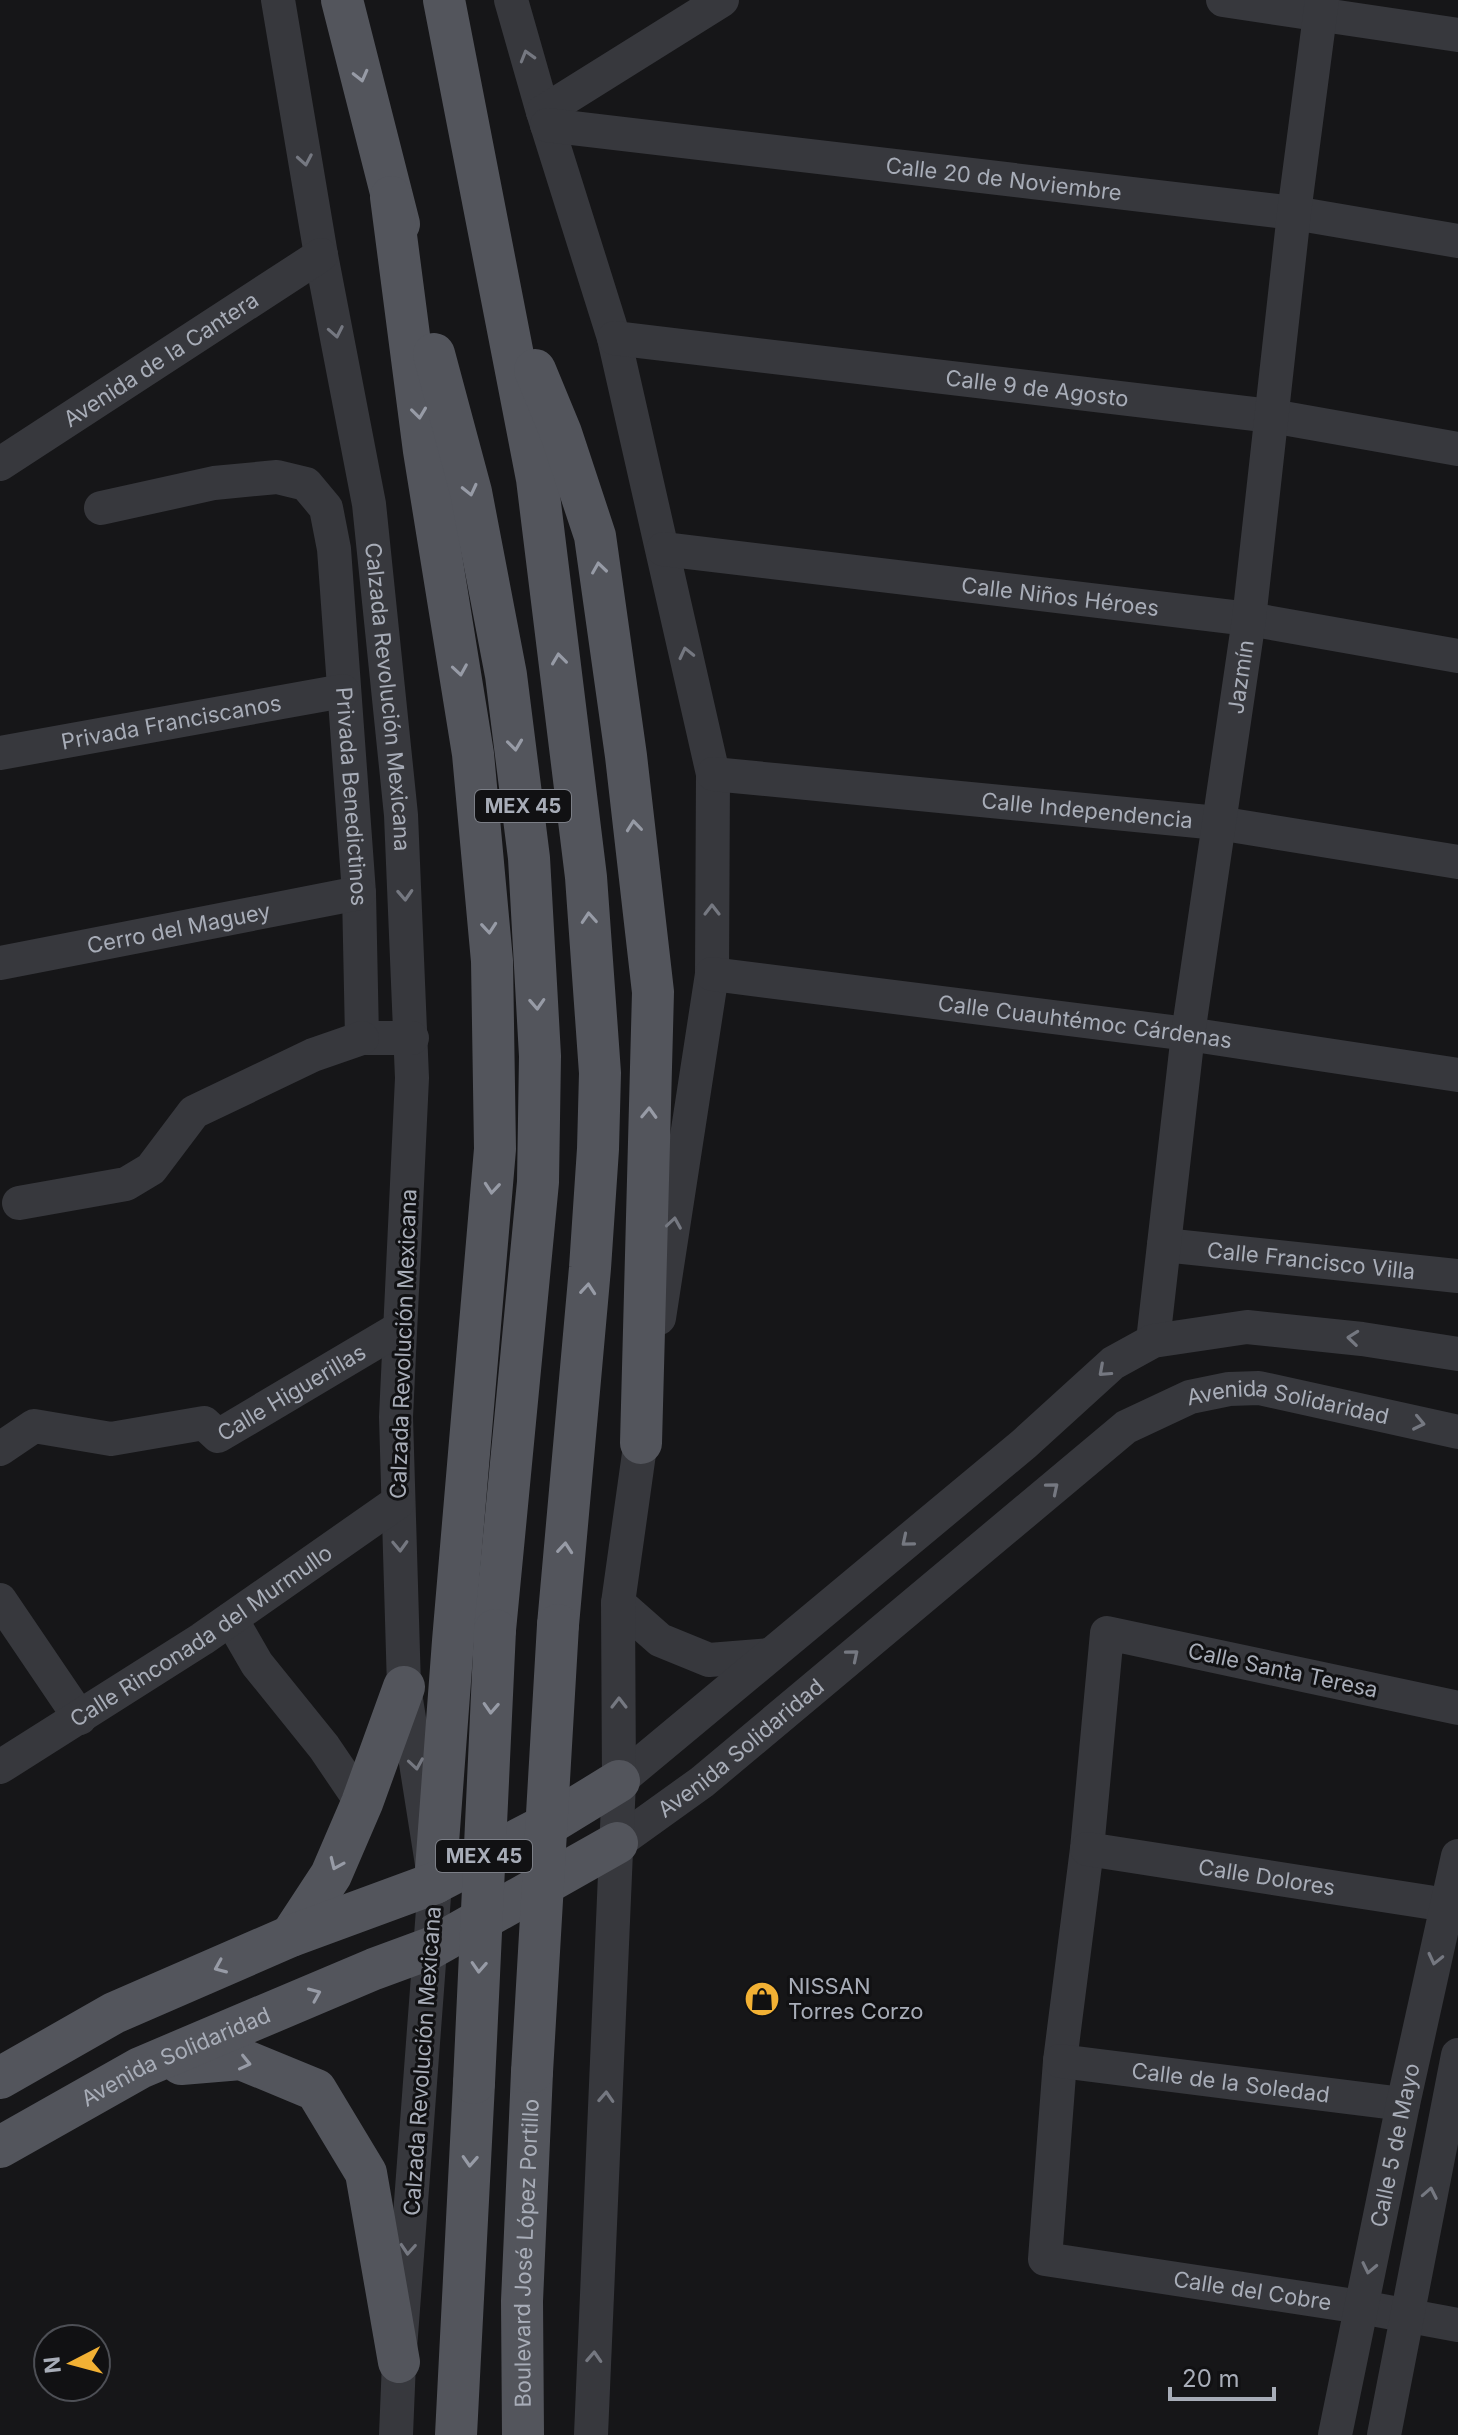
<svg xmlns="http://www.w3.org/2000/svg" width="1458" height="2435" font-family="Inter,sans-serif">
<rect width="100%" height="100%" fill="#161618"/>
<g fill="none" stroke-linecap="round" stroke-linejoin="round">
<g stroke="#37383d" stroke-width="34">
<path id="s1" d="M278,0L321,255L369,504L401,815L412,1078L396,1417L404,1687L435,1883L399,2362L396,2435"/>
<polyline points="511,0 543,112 614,338 713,774 712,974 659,1318"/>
<polyline points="1223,0 1458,35"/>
<polyline points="543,112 722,0"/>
<path id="s2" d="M547,125L1294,213L1458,241"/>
<path id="s3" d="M614,338L1272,416L1458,449"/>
<path id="s4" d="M0,464L321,255"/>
<path id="s5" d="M101,508L214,483L277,477L306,484L326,508L334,549L359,893L362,1038H412"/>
<path id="s6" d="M663,549L1249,619L1458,656"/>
<path id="s7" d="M0,753L343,691"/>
<path id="s8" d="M713,774L1218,823L1458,862"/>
<path id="s9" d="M0,963L359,893"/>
<path id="s10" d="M712,974L1188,1034L1458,1075"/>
<polyline points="19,1203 126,1184 151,1169 194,1112 313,1055 362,1038"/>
<path id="s11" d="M1164,1245L1458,1276"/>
<path id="s12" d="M1153,1341L1188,1034L1249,619L1294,213L1322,0"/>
<path id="s13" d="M0,1449L34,1426L111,1439L204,1423L218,1436L400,1328"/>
<polyline points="0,1600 80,1718"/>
<polyline points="618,1603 660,1640 709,1660 770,1655"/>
<polyline points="231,1619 257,1664 324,1747 362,1803"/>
<path id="s14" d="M1458,1708L1107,1633L1087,1849L1060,2061L1045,2259L1361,2307L1458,2325"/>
<path id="s15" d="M0,1767L202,1639L398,1502"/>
<polyline points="619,1781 1024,1444 1113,1363 1153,1341 1247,1327 1362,1339 1458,1354"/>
<path id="s16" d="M617,1843L702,1782L1126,1427L1190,1397L1229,1389L1259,1388L1458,1432"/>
<path id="s17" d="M1087,1849L1447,1905"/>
<path id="s18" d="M1060,2061L1403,2104"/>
<polyline points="591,2435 619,1781 618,1603 644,1418"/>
<path id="s19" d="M1335,2435L1403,2104L1458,1856"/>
<polyline points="1384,2435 1458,2055"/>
</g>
<g stroke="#53555c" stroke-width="42">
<polyline points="342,0 399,224"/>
<polyline points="444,0 537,479 586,877 600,1073 598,1149 590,1268 558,1625"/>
<polyline points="391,197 424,451 473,754 492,961 495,1149 453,1641 435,1883"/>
<polyline points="434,354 471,492 506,675 529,858 540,1056 538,1182 495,1630"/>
<polyline points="535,370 561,433 595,536 626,756 653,992 641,1443"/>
<polyline points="291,1936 331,1875 362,1803 404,1687"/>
<polyline points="181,2064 241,2059 316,2090 366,2173 399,2362"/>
<polyline points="0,2078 114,2013 291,1936 435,1883 552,1822 619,1781"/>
<path id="s20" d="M0,2147L140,2068L374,1969L431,1948L617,1843"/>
<polyline points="456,2435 474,2083"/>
<path id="s21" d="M523,2435L522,2301L532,2072"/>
</g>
<g stroke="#53555c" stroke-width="42">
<polyline points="532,2072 558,1625"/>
<polyline points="474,2083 495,1630"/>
</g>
</g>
<defs><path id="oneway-chevron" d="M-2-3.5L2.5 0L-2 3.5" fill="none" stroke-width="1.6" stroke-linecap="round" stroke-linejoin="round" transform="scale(2)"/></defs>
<g stroke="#757881">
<use href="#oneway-chevron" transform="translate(527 56) rotate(-106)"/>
<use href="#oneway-chevron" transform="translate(305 160) rotate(80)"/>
<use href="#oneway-chevron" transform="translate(336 332) rotate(79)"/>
<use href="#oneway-chevron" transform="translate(686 653) rotate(-103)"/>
<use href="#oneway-chevron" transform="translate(405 895) rotate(87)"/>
<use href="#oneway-chevron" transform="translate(712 910) rotate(-90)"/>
<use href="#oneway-chevron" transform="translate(674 1223) rotate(-81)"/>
<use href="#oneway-chevron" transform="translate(1353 1338) rotate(-174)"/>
<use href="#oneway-chevron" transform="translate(1104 1371) rotate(138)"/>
<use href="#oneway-chevron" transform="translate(1419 1423) rotate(12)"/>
<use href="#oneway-chevron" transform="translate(1053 1488) rotate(-40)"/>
<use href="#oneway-chevron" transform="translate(907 1541) rotate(140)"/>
<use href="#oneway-chevron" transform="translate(400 1546) rotate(88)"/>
<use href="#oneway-chevron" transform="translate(853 1655) rotate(-40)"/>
<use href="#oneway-chevron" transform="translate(619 1703) rotate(-90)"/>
<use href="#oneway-chevron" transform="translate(416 1764) rotate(81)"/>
<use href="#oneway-chevron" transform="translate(1435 1959) rotate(103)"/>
<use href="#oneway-chevron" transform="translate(606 2097) rotate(-87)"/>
<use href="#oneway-chevron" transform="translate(1430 2193) rotate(-79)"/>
<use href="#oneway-chevron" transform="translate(408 2249) rotate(94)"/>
<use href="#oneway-chevron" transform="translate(1369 2268) rotate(102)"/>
<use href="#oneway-chevron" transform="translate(594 2357) rotate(-87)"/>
</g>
<g stroke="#979ba6">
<use href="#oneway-chevron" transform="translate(361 76) rotate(76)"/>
<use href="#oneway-chevron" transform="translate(419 413) rotate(83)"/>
<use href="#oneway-chevron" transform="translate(470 490) rotate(77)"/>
<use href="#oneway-chevron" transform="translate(599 568) rotate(-98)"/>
<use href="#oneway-chevron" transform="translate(559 659) rotate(-97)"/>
<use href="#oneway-chevron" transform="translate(460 670) rotate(81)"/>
<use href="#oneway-chevron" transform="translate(515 745) rotate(83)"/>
<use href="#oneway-chevron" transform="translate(634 826) rotate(-96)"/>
<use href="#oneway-chevron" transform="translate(589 918) rotate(-94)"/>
<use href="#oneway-chevron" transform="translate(489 928) rotate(85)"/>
<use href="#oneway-chevron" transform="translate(537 1004) rotate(87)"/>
<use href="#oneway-chevron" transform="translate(649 1113) rotate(-88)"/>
<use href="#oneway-chevron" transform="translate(492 1188) rotate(95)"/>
<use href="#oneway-chevron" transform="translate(588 1289) rotate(-85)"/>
<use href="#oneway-chevron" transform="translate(565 1548) rotate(-85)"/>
<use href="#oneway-chevron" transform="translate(491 1708) rotate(93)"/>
<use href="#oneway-chevron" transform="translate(336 1864) rotate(114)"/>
<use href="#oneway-chevron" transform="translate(220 1967) rotate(157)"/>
<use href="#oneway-chevron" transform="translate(479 1967) rotate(93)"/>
<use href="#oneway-chevron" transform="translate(315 1994) rotate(-23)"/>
<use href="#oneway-chevron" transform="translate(245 2063) rotate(13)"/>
<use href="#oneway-chevron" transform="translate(470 2161) rotate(93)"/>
</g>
<defs>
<symbol id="shop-disc" viewBox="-11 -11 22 22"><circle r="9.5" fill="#f2b134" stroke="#111113"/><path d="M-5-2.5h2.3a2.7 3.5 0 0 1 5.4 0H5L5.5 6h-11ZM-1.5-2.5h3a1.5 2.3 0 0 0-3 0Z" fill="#111"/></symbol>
</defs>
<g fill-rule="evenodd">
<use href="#shop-disc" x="742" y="1979" width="40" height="40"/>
</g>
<g text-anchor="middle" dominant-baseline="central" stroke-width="6" stroke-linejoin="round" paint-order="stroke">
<g fill="#111113" stroke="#7b7e86" stroke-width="2">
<rect x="475" y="790" width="96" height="32" rx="6"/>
<rect x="436" y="1840" width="96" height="32" rx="6"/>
</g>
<g font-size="20" font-weight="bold" fill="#a8adb8">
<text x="523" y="806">MEX 45</text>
<text x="484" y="1856">MEX 45</text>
</g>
<g font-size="22" fill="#a8adb8" stroke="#111113">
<text stroke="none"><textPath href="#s2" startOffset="460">Calle 20 de Noviembre</textPath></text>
<text stroke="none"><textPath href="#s4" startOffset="192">Avenida de la Cantera</textPath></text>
<text stroke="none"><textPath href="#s3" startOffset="426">Calle 9 de Agosto</textPath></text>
<text stroke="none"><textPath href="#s6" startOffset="400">Calle Niños Héroes</textPath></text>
<text stroke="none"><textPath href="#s12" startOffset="670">Jazmín</textPath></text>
<text stroke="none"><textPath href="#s1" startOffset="706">Calzada Revolución Mexicana</textPath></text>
<text stroke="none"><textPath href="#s7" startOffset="174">Privada Franciscanos</textPath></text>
<text stroke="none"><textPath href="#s5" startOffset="530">Privada Benedictinos</textPath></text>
<text stroke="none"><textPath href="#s8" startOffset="376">Calle Independencia</textPath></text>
<text stroke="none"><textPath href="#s9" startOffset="182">Cerro del Maguey</textPath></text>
<text stroke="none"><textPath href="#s10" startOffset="376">Calle Cuauhtémoc Cárdenas</textPath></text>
<text stroke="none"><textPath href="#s11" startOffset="148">Calle Francisco Villa</textPath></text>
<text transform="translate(403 1344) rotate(-88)">Calzada Revolución Mexicana</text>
<text stroke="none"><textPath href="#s13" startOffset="318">Calle Higuerillas</textPath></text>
<text stroke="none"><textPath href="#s16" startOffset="828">Avenida Solidaridad</textPath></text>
<text stroke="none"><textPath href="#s15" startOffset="240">Calle Rinconada del Murmullo</textPath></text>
<text transform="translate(1283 1670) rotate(12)">Calle Santa Teresa</text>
<text stroke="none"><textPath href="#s16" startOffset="156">Avenida Solidaridad</textPath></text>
<text stroke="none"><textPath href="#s17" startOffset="182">Calle Dolores</textPath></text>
<text stroke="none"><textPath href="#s20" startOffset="198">Avenida Solidaridad</textPath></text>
<text transform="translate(422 2061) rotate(-86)">Calzada Revolución Mexicana</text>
<text stroke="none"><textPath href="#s18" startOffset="172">Calle de la Soledad</textPath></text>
<text stroke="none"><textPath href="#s19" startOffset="296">Calle 5 de Mayo</textPath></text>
<text stroke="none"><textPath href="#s21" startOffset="182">Boulevard José López Portillo</textPath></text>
<text stroke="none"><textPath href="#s14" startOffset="1198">Calle del Cobre</textPath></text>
</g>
<g font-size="22" fill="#a8adb8" stroke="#111113" text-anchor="start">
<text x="788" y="1986">NISSAN<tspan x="788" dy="25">Torres Corzo</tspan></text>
</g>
</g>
<g transform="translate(72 2363) rotate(264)"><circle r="38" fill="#111113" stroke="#4d4f55" stroke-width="2"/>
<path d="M0-6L14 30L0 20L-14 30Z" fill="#f2b134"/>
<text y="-12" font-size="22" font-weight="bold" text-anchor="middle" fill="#a8adb8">N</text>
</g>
<path d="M1170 2387v12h104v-12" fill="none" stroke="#a8adb8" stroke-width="4"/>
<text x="1182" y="2387" font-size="24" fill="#a8adb8" stroke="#111113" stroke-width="6" paint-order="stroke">20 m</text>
</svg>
